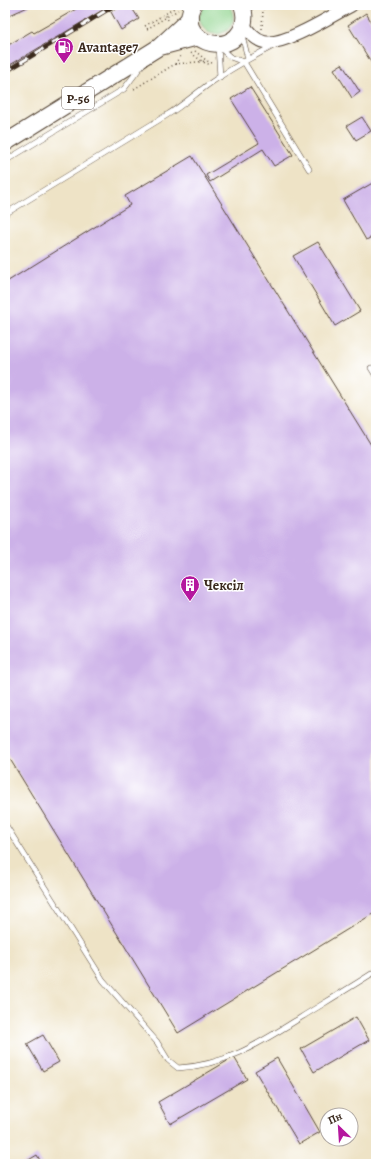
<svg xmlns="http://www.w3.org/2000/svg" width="381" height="1169" font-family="Alegreya,serif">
<rect width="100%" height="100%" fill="#fff"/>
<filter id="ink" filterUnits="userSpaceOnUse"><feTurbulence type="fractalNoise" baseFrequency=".025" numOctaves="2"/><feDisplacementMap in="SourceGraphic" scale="8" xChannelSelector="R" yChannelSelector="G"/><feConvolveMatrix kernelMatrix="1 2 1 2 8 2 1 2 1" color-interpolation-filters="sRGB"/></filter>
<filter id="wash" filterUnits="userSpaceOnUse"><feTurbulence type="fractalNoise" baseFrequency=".012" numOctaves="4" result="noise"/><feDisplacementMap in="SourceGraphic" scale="16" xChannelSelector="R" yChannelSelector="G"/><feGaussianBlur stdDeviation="0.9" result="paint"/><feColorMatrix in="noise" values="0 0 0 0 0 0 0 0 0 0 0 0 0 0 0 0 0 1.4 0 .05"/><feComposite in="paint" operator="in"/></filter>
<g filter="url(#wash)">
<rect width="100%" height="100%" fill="#eee3c6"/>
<path fill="#8fd48d" stroke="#657f56" d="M205,5H229C247,32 203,49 199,16Z"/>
<g id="blocks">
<g fill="#ccb1e8">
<polygon points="5,5 29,5 30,6 10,15 5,20"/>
<polygon points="74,5 111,5 5,68 5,47 32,31 34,33 76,9"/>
<polygon points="123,5 130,5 139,19 121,30 111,12"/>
<polygon points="366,13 376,30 376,70 348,25"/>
<polygon points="342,64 360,92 352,98 334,69"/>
<polygon points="250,87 293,155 274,166 263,149 210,182 206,175 259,143 231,99"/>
<polygon points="362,117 371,131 356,140 347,126"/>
<polygon points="192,156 376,453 376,912 178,1033 5,751 5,283 130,205 125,196"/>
<polygon points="376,181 376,235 366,240 343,200"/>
<polygon points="318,242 360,311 335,326 293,256"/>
<polygon points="356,1017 369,1040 314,1072 301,1049"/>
<polygon points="43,1035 59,1062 43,1071 27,1044"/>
<polygon points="234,1057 247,1079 170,1124 158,1102"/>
<polygon points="277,1058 320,1132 299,1144 255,1071"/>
<polygon points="37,1155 42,1164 22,1164"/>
</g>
</g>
</g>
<g filter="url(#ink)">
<use href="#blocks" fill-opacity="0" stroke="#564637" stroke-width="1"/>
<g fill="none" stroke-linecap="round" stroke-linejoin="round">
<defs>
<g id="service">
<polyline points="242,35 248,59"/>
<polyline points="218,46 220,77"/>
<polyline points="219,47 230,57 244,62 309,169"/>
<polyline points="5,161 124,89 142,65"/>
<path d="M5,214L167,115C182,106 195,94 209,84C230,69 252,57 275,45"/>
<polyline points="371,368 376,376"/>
<path d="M5,824L103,980L157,1042L168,1060L178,1068C227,1065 260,1043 300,1018C326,1002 351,987 376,971"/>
</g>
<path id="tertiary" d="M243,24C249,32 255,40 264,42C283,47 333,15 352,5"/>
<g id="primary">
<path d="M193,5C175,40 230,61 243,26C245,19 245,12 242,5"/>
<polyline points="160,47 198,37"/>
<polyline points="5,143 159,47 190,18"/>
</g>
</defs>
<use href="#service" stroke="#564637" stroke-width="6"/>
<use href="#tertiary" stroke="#564637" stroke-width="14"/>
<use href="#primary" stroke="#564637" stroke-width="18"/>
<g stroke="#564637" stroke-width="1.5" stroke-dasharray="1 3" stroke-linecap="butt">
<polyline points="261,5 263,9"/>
<polyline points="168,20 165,14 179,5"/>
<polyline points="145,26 165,14"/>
<polyline points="147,29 178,10"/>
<polyline points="262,29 263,9 270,5"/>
<polyline points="195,51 207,61 212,63"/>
<polyline points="191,53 203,62 211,65"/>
<polyline points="175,64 207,61"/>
<polyline points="134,89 175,64 181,55"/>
</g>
<use href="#service" stroke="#fff" stroke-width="5"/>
<use href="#tertiary" stroke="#fff" stroke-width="12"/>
<use href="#primary" stroke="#fff" stroke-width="16"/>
<defs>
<polyline id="rail" points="5,72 115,5"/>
</defs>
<use href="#rail" stroke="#3b2a1e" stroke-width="4.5"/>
<use href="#rail" stroke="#fff" stroke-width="3" stroke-dasharray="9" stroke-linecap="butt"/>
</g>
</g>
<defs>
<symbol id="fuel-pin" viewBox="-11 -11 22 30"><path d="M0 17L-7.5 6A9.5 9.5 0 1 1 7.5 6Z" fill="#b5179e" stroke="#fff"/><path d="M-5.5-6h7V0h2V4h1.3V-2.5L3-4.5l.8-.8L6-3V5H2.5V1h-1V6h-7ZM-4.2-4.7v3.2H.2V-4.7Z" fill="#fff"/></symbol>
<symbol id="building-pin" viewBox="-11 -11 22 30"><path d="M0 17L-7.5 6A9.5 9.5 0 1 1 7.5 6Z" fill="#b5179e" stroke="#fff"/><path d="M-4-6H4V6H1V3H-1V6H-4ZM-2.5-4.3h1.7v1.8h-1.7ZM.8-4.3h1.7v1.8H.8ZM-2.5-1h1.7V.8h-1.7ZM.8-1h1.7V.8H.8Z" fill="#fff"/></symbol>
</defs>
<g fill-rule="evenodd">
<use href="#fuel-pin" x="53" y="36" width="22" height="30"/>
<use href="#building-pin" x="179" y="574" width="22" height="30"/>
</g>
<g text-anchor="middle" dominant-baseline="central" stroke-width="3" stroke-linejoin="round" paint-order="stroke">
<rect fill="#fff" stroke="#766a62" stroke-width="1" x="62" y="87" width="32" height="22" rx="3"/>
<g font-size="13" font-weight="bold" fill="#3b2a1e">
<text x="78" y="98">Р-56</text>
</g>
<g font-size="14" font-weight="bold" fill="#3b2a1e" stroke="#fff" text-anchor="start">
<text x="78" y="47">Avantage7</text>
<text x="204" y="585">Чексіл</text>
</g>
</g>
<rect width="381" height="1169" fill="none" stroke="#fff" stroke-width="20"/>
<g transform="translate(339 1127) rotate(335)"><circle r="19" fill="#ffffff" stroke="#b1aaa5"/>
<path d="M0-3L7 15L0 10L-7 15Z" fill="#b5179e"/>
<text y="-6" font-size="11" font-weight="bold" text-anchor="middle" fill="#3b2a1e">Пн</text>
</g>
</svg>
